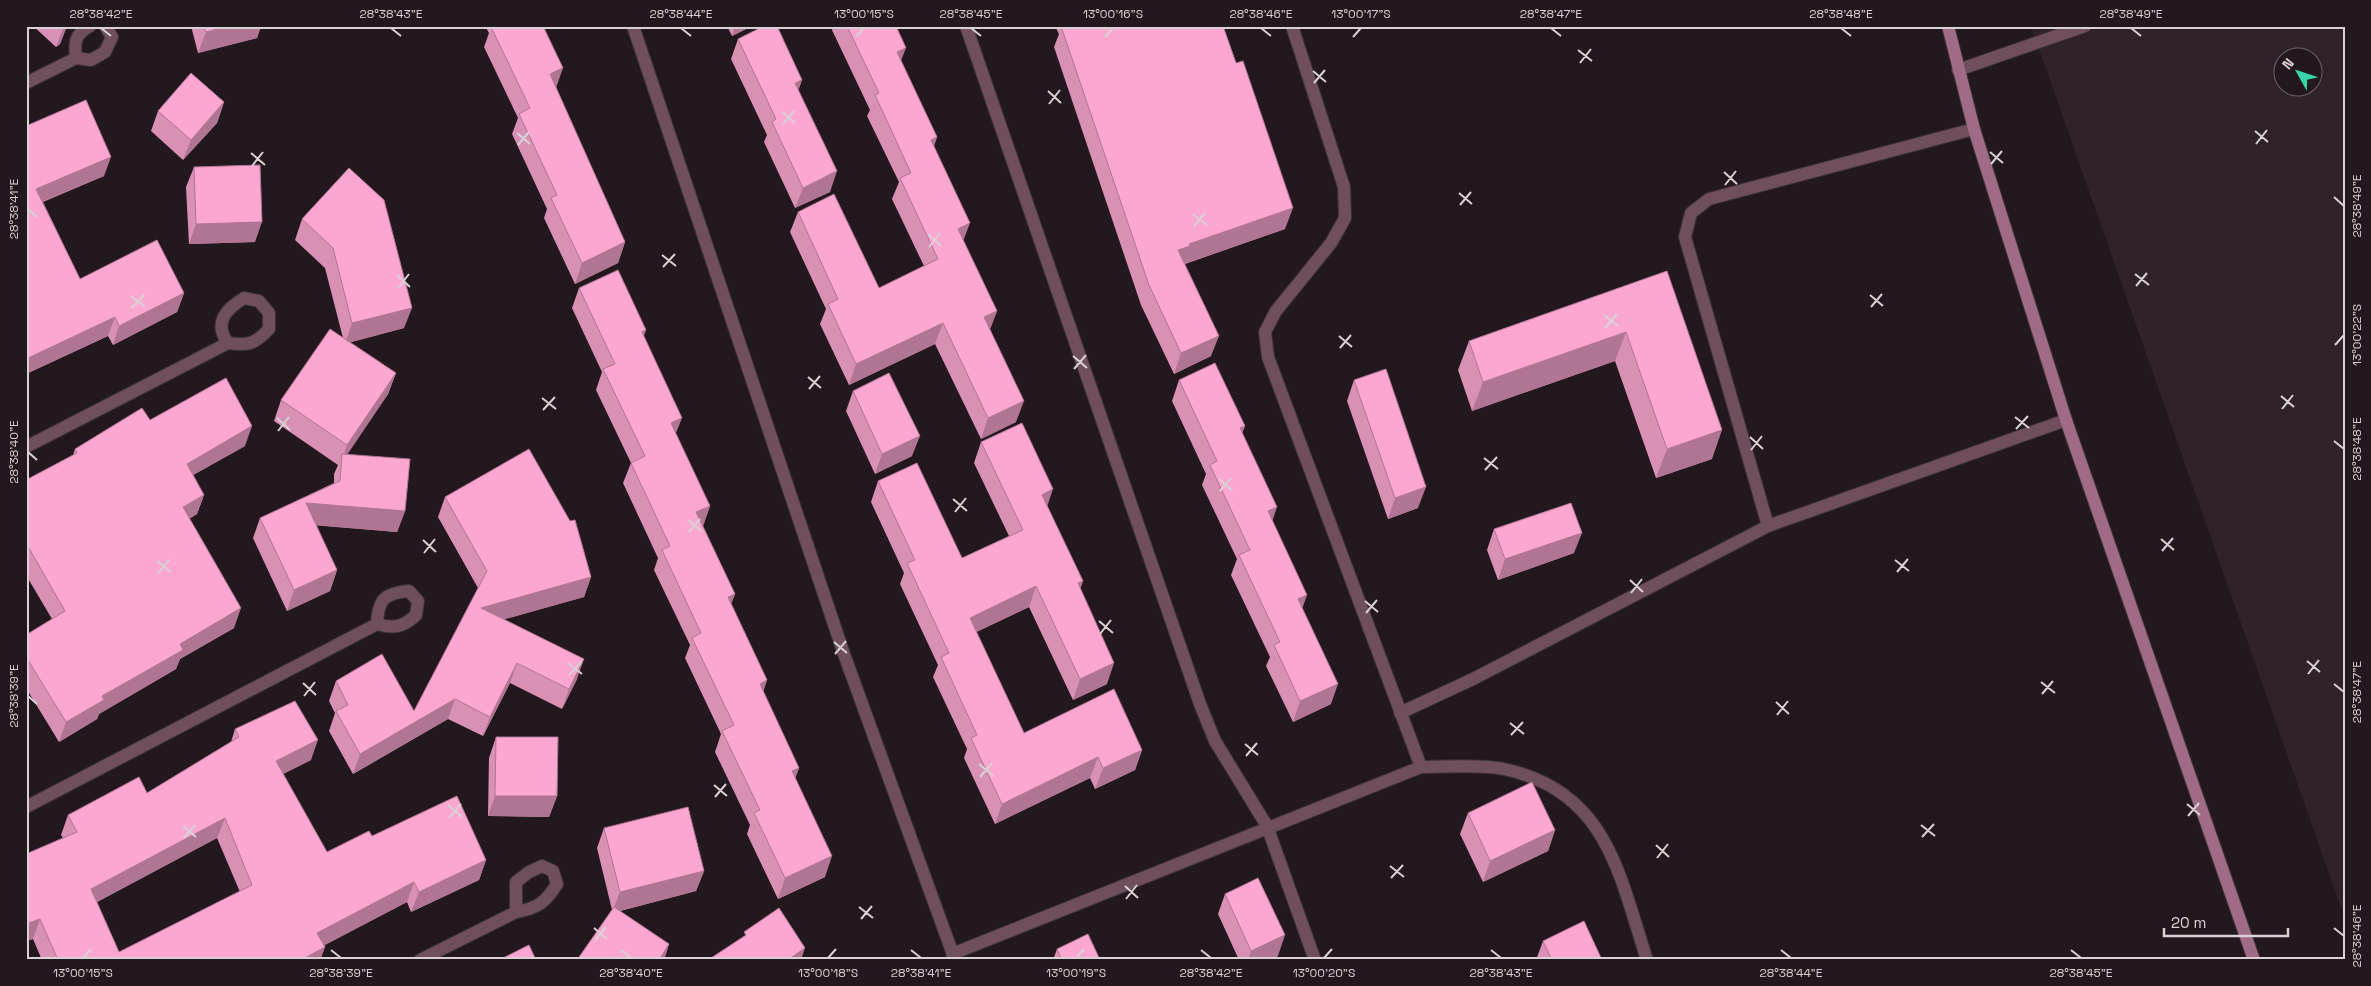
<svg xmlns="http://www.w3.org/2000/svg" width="2371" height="986" font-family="'Space Grotesk',sans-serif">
<rect width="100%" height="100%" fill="#23181d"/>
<path fill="#31222a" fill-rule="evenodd" d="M2031,26H2345V919ZM2284,58H2314V88H2284Z"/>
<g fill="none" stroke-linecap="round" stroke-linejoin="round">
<defs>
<polyline id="lane" points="1958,70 2085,26"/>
<g id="street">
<polyline points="633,26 844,654 955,960"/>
<polyline points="966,26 1200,704 1215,741 1267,826 1315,960"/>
<polyline points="1292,26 1344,187 1345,218 1331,243 1276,311 1265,332 1268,357 1421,767"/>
<path d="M76,58C74,42 75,34 90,26"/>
<polyline points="26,83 76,58 91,60 105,52 112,37 105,26"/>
<path d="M26,447L228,343C248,346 255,344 269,329V313L259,301L244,298C226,309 213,323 228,343"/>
<polyline points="1768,526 1685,237 1691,213 1709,199 1974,129"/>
<polyline points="1400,713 1473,679 1768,526 2066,420"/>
<path d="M26,807L377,624C394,629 403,627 416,615L418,601L409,591C385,593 378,599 377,624"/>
<path d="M952,954L1421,767C1444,767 1483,764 1504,769C1607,791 1619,874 1647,960"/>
<path d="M420,960L516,912C538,908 545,903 557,884L553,871L542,866L529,872L516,882V912"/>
</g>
<polyline id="secondary" points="1948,26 1974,129 2066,420 2254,960"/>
</defs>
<use href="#lane" stroke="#3c3237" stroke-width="14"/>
<use href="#street" stroke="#3c3237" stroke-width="14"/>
<use href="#secondary" stroke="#3c3237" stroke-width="14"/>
<use href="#lane" stroke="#6f4e5e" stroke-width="12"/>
<use href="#street" stroke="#6f4e5e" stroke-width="12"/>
<use href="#secondary" stroke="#9f6b85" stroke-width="12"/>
</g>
<g fill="#d890b4" fill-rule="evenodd">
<polygon points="33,26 67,26 60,44 56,47"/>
<polygon points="191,26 261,26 257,38 198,53"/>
<polygon points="485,26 544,26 556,87 625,242 618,263 575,284 544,218 547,209 512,134 518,118 484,47 489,33"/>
<polygon points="727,26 752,26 732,36"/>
<polygon points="833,26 896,26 901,61 937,137 934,146 963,241 997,311 990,329 1016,422 981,439 935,344 849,385 820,324 826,309 790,232 798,212 879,288 924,266 892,199 899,182 867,116 870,110 832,30"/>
<polygon points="1055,26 1223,26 1236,63 1285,229 1185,264 1211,356 1174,374 1141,305 1054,47 1059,34"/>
<polygon points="738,39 802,80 798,90 830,192 795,208 764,142 767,135 731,59"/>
<polygon points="224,102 217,123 183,160 151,131 158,111"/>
<polygon points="26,126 104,176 43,202 80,279 184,293 177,312 113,345 108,336 26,374"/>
<polygon points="194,167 255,242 189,244 186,187"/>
<polygon points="349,168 404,328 350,342 396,373 388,394 347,454 405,511 397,532 316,525 337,570 330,591 287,611 253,538 260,518 334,483 334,474 338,465 274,421 281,400 343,338 325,268 295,240 302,219"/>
<polygon points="1667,271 1712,459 1656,478 1615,361 1472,411 1458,370 1469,341"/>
<polygon points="579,288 644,337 676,434 710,506 703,526 735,594 731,604 767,680 763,692 799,768 795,778 825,877 778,899 747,834 750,825 715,752 721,734 685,658 690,645 654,570 658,558 623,483 631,463 596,390 602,372 572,308"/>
<polygon points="1179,380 1245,426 1242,433 1302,608 1331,704 1293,722 1266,666 1270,657 1231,575 1237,559 1202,485 1206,474 1172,401"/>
<polygon points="1354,380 1418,508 1388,519 1347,401"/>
<polygon points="853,391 912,456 875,474 846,411"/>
<polygon points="150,420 245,446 193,475 204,495 197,514 189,519 234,628 180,659 176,669 99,714 97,719 59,742 26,688 26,635 52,619 26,575 26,480 73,455 75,449"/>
<polygon points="981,442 1047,506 1083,581 1080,589 1107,684 1073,700 1029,607 976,632 1024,733 1142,750 1135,770 1095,789 1090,778 995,824 964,758 967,749 933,677 938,665 900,584 904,573 871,502 878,481 962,558 1009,536 974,463"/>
<polygon points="445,497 591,577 584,597 504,619 577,679 562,709 510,683 483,736 448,719 353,774 329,731 335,713 329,701 336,681 414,711 478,588 438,517"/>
<polygon points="1494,529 1574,553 1498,580 1487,550"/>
<path d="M235,729L311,760L283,774L327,852L372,836L486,860L479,880L411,912L407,902L324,945L325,947L320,960H42L33,939L26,941V854L63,838L61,835L68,815L147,793L231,742ZM217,838L240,892L119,952L97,902Z"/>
<polygon points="496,737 557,796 549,817 488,816 489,758"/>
<polygon points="1468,813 1555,830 1548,851 1483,882 1460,834"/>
<polygon points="604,828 704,871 696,891 620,911 669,944 664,960 577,960 612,910 597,848"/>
<polygon points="1225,894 1278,956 1269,960 1239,960 1218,914"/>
<polygon points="1543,941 1602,960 1536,960"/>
<polygon points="1057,949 1100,960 1053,960"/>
</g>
<g fill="#b07592">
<polygon points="64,26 67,26 60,44 56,47"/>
<polygon points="229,26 261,26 257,38 198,53 206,32"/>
<polygon points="735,26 752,26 732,36"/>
<polygon points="906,48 898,68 897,52"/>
<polygon points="563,68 556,88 550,74"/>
<polygon points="802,80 795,100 795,83"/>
<polygon points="224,102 217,123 183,160 191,140"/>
<polygon points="937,137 930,158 931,140"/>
<polygon points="111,157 104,176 29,207 36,189"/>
<polygon points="837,171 830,192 795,208 803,188"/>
<polygon points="1293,208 1285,229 1183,264 1178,250 1189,244"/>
<polygon points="262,222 255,242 189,244 196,224"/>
<polygon points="970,223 962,244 958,229"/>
<polygon points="625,242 618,263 575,284 582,263"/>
<polygon points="184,293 177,312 113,345 119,326"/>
<polygon points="412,308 404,328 345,344 352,323"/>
<polygon points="997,311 989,332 984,317"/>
<polygon points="115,317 108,336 26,374 26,359"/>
<polygon points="943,323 935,344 849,385 856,364"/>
<polygon points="646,330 639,351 642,332"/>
<polygon points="1626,332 1615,361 1472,411 1483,382"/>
<polygon points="1219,336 1211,356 1174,374 1181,353"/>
<polygon points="396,373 388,394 341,464 347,445"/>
<polygon points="1024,401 1016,422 981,439 988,418"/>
<polygon points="682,418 674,438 671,423"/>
<polygon points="252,426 245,446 179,483 187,464"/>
<polygon points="1245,426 1237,446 1240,428"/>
<polygon points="1722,430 1712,459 1656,478 1667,449"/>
<polygon points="920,436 912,456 875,474 882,454"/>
<polygon points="1426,487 1418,508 1388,519 1395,498"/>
<polygon points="1053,489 1046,510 1042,495"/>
<polygon points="204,495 197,514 175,526 183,507"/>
<polygon points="306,503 405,511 397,532 298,524"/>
<polygon points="710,506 703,526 696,512"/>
<polygon points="1277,507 1270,528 1268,511"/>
<polygon points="1582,533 1574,553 1498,580 1505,559"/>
<polygon points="337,570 330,591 287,611 294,590"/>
<polygon points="591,577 584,597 474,628 481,608"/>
<polygon points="1083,581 1076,601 1078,583"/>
<polygon points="1036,586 1029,607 962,639 970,618"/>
<polygon points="735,594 727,614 728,597"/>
<polygon points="1307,595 1300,615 1298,599"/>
<polygon points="241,608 234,628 180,659 176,669 99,714 97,719 59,742 66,722 102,696 180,644"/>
<polygon points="584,659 577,679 562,709 569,689"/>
<polygon points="517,663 510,683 483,736 490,717"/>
<polygon points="1114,663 1107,684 1073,700 1080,679"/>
<polygon points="767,680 760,701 760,684"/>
<polygon points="1338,684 1331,704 1293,722 1300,701"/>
<polygon points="455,699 448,719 353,774 360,754"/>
<polygon points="318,740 311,760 269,781 276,761"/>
<polygon points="1142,750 1135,770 1095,789 1103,768"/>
<polygon points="1098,757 1090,778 995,824 1002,804"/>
<polygon points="799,768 792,788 792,771"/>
<polygon points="495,796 557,796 549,817 488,816"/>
<polygon points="225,818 217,838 84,909 91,889"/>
<polygon points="1555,830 1548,851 1483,882 1490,861"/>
<polygon points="832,856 825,877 778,899 785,878"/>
<polygon points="486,860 479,880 411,912 419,892"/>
<polygon points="704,871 696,891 612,913 620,892"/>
<polygon points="414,882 407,902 310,953 317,933"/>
<polygon points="40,919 33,939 26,941 26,924"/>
<polygon points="1285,935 1278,956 1269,960 1248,960 1251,951"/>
<polygon points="669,944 664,960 659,960"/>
<polygon points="325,947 320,960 301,960"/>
<polygon points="805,948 801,960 788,960"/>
</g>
<g fill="#fba7d1" stroke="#b07592" fill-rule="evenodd">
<polygon points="204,26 229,26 206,32"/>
<polygon points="543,26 563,68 550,74 625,242 582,263 551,198 557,195 519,114 530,108 491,27"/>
<polygon points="764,26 777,26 802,80 795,83 837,171 803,188 772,122 776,119 738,39"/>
<polygon points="847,26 896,26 906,48 897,52 937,137 931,140 970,223 958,229 997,311 984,317 1024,401 988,418 943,323 856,364 828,304 838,299 798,212 834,194 879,288 938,259 900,178 911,173 875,95 879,93"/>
<polygon points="1061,26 1223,26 1236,63 1243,61 1293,208 1189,244 1190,246 1178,250 1219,336 1181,353 1149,285"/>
<polygon points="191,73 224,102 191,140 158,111"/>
<polygon points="86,100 111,157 36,189 80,279 157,240 184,293 119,326 115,317 26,359 26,126"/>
<polygon points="260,165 262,222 196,224 194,167"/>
<polygon points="349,168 384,200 412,308 352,323 333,248 302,219"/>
<polygon points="618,270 646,330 642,332 682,418 671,423 710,506 696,512 735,594 728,597 767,680 760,684 799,768 792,771 832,856 785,878 754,813 760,810 722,731 734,725 692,638 701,633 662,550 670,546 631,463 645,456 603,369 615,364 579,288"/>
<polygon points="1667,271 1722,430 1667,449 1626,332 1483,382 1469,341"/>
<polygon points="330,329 396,373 347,445 281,400"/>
<polygon points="1215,363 1245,426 1240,428 1277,507 1268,511 1307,595 1298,599 1338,684 1300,701 1274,645 1280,642 1239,555 1250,550 1210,465 1217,461 1179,380"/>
<polygon points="1386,369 1426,487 1395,498 1354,380"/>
<polygon points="889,373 920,436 882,454 853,391"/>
<polygon points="226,378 252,426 187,464 204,495 183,507 241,608 180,644 183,650 102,696 104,700 66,722 26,657 26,635 65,611 26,543 26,480 77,453 75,449 142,408 150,420"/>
<polygon points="1022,423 1053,489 1042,495 1083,581 1078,583 1114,663 1080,679 1036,586 970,618 1024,733 1114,689 1142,750 1103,768 1098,757 1002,804 971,738 977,735 941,657 949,653 907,563 915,560 878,481 917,463 962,558 1023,530 981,442"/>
<polygon points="529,449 570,521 575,520 591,577 481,608 584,659 569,689 517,663 490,717 455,699 360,754 336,711 348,705 336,681 382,654 414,711 487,571 445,497"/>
<polygon points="342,454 410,459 405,511 306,503 337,570 294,590 260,518 340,481"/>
<polygon points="1571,503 1582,533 1505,559 1494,529"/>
<path d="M295,701L318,740L276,761L327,852L369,831L372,836L457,796L486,860L419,892L414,882L317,933L325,947L301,960H58L40,919L26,924V854L77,832L68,815L139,777L147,793L239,737L235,729ZM225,818L252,885L119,952L91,889Z"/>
<polygon points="496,737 558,737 557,796 495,796"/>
<polygon points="1532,782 1555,830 1490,861 1468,813"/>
<polygon points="688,807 704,871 620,892 604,828"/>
<polygon points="1258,878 1285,935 1251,951 1225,894"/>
<polygon points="614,907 669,944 659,960 577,960"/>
<polygon points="779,908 805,948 788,960 708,960 746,935 744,932"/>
<polygon points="1584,921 1602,960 1552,960 1543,941"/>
<polygon points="1088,934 1100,960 1062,960 1057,949"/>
<polygon points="529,945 536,960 499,960"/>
</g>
<path fill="none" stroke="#d9d1d5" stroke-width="2" d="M101,28L111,36M391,28L401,36M681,28L691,36M971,28L981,36M1261,28L1271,36M1551,28L1561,36M1841,28L1851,36M2131,28L2141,36M856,37L864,28M1105,37L1113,28M1353,37L1361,28M1578,50L1592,61M1580,63L1591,49M1313,71L1326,82M1314,83L1325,70M1048,91L1061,103M1049,104L1060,90M782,112L795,123M783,124L794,111M2255,131L2268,142M517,133L530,144M2256,144L2267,130M518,145L529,132M1990,152L2003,163M251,153L265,165M1991,164L2002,151M252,166L263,152M1724,172L1737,184M1725,185L1736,171M1459,193L1472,204M2334,197L2344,206M1460,205L1471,192M28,209L37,217M1193,214L1207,225M1194,226L1205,213M928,234L941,246M929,247L940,233M662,255L676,266M663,267L675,254M2135,274L2149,285M397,275L410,287M2136,286L2147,273M398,288L409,274M1870,295L1883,306M131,296L145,307M1871,307L1882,294M132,308L144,295M1604,315L1618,326M1605,328L1617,314M1339,336L1352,347M2335,345L2344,335M1340,348L1351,335M1073,356L1087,368M1074,369L1086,355M808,377L821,388M809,389L820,376M2281,396L2294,407M542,398L556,409M2282,409L2293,395M543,410L555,397M2015,417L2029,428M277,418L290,430M2016,429L2028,416M278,431L289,417M1750,437L1763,449M2334,441L2344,449M1751,450L1762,436M28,452L37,460M1484,458L1498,469M1485,470L1497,457M1219,479L1232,490M1220,491L1231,478M953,499L967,511M955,512L966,498M688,520L701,531M689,532L700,519M2161,539L2174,550M423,540L436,552M2162,551L2173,538M424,553L435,539M1895,560L1909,571M157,561L171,572M1897,572L1908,559M158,573L169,560M1630,580L1643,592M1631,593L1642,579M1365,601L1378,612M1366,613L1377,600M1099,621L1113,633M1100,634L1111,620M834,642L847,653M835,654L846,641M2307,661L2320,672M568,663L582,674M2308,674L2319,660M569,675L581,662M2041,682L2055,693M303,683L316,695M2334,684L2344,692M2042,694L2053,681M28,696L37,704M304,696L315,682M1776,702L1789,714M1777,715L1788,701M1510,723L1524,734M1511,735L1523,722M1245,744L1258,755M1246,756L1257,743M979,764L993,776M980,777L992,763M714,785L727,796M715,797L726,784M2187,804L2200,815M448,805L462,817M2188,816L2199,803M449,818L461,804M1921,825L1935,836M183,826L196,837M1922,837L1934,824M184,838L195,825M1656,845L1669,857M1657,858L1668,844M1390,866L1404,877M1391,878L1403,865M1125,886L1138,898M1126,899L1137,885M859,907L873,918M861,919L872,906M594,928L607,939M2334,928L2344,936M595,940L606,927M331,950L341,958M621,950L631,958M911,950L921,958M1201,950L1211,958M1491,950L1501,958M1781,950L1791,958M2071,950L2081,958M83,958L91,949M828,958L836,949M1076,958L1084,949M1324,958L1332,949"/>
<rect width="2371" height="986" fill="none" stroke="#23181d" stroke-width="55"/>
<g transform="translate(2298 72) rotate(310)"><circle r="24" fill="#23181d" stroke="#6c6267"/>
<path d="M0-4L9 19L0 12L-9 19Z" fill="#36d4a7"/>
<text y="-8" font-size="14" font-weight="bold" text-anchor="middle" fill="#d9d1d5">N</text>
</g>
<path d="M2164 928v8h124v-8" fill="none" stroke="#d9d1d5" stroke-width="2.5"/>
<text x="2171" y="928" font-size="15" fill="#d9d1d5" stroke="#23181d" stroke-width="4" paint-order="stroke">20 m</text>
<rect x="28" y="28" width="2316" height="930" fill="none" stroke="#d9d1d5" stroke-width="2"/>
<g font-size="12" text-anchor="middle" fill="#d9d1d5">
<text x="101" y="18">28°38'42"E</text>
<text x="391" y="18">28°38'43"E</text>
<text x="681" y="18">28°38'44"E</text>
<text x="864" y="18">13°00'15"S</text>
<text x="971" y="18">28°38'45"E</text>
<text x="1113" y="18">13°00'16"S</text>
<text x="1261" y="18">28°38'46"E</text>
<text x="1361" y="18">13°00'17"S</text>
<text x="1551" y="18">28°38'47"E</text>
<text x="1841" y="18">28°38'48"E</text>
<text x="2131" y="18">28°38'49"E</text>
<text transform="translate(2357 206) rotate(-90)" y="4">28°38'49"E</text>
<text transform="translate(14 209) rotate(-90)" y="4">28°38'41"E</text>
<text transform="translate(2357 335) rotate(-90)" y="4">13°00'22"S</text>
<text transform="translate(2357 449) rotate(-90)" y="4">28°38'48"E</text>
<text transform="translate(14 452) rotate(-90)" y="4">28°38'40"E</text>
<text transform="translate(2357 692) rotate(-90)" y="4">28°38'47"E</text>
<text transform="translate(14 696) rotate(-90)" y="4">28°38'39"E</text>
<text transform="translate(2357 936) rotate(-90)" y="4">28°38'46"E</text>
<text x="83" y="977">13°00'15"S</text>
<text x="341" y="977">28°38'39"E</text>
<text x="631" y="977">28°38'40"E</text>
<text x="828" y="977">13°00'18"S</text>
<text x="921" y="977">28°38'41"E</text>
<text x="1076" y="977">13°00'19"S</text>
<text x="1211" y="977">28°38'42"E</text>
<text x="1324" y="977">13°00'20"S</text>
<text x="1501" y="977">28°38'43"E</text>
<text x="1791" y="977">28°38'44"E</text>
<text x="2081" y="977">28°38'45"E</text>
</g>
</svg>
